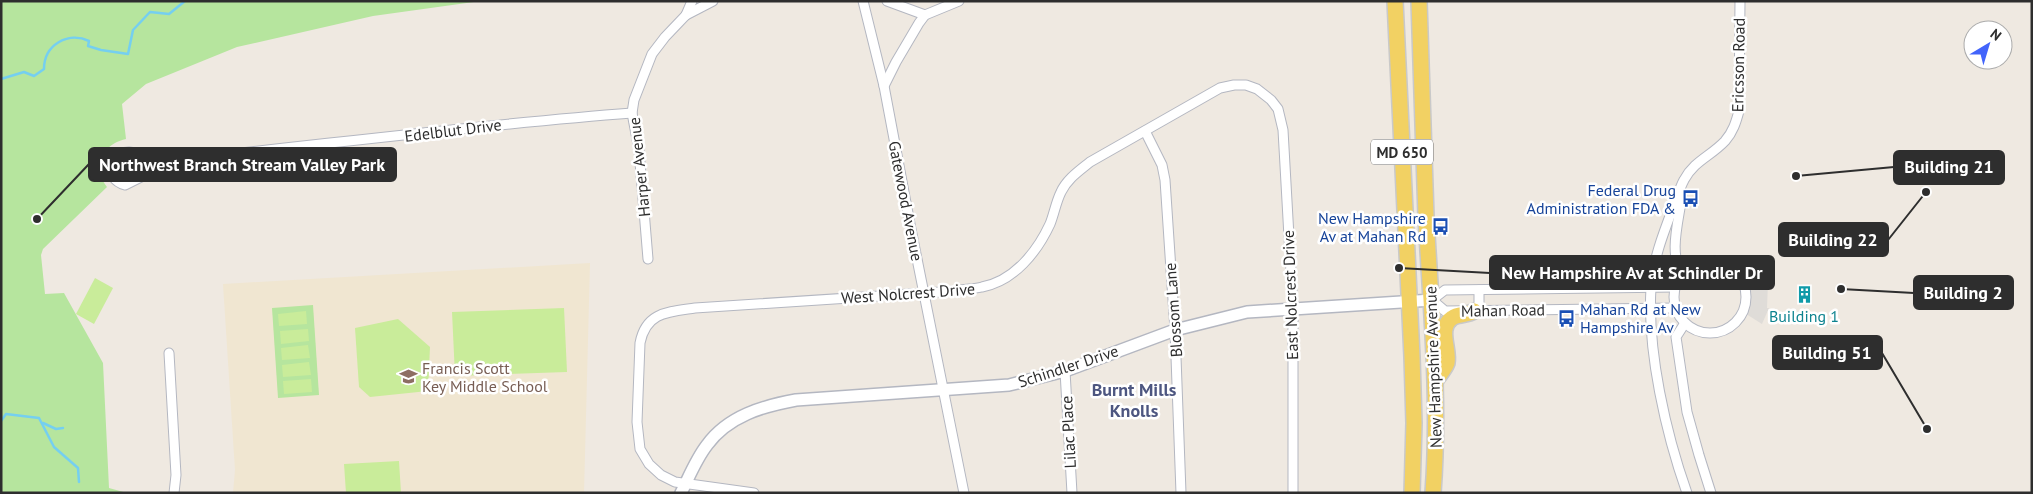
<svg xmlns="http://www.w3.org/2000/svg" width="2033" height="494" font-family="'PT Sans',sans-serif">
<rect width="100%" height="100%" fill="#efe9e1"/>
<polygon fill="#f0e6d1" points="590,263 584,493 233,493 235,470 223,284"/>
<g fill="#b6e59e">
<path d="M1,1H481L373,16L237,47L146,84L122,104L126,139C102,144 91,167 107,187L43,249L41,255L45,294L64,293L103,363L109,488L127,493H1Z"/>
<polygon points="313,305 319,395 278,398 272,308"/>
</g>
<g fill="#c9ec9a">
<polygon points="95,278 113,288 94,324 76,314"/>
<polygon points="564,308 567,372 455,376 452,312"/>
<polygon points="306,311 307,324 279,326 278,314"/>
<polygon points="398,319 430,347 428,391 370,397 359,387 355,328"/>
<polygon points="308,329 309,341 281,344 280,331"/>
<polygon points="308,345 310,358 282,360 281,348"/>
<polygon points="309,362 311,375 283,377 282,365"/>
<polygon points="311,379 312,392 284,394 283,381"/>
<polygon points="399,461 401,493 346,493 344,464"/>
</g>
<polygon fill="#dfdcd8" points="1762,269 1768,283 1767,308 1769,308 1762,324 1743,312 1747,296 1744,282"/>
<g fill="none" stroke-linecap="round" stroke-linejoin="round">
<g stroke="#75cff0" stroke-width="2.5">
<path d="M1,79L24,72L34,76L44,69C44,45 68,31 89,41L88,46L101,50L128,54L133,30L150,12L169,14L185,1"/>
<polyline points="1,421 6,414 39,418 54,447 78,468 79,482"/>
<polyline points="43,423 56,429 63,428"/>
</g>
<defs>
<g id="minor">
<polyline points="863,1 884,86 911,229 964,493"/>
<polyline points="887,1 925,15 959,1"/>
<polyline points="686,15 713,1"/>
<polyline points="884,86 896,62 919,23 925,15"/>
<polyline points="1145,131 1162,165 1165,180 1175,330 1181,493"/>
<path d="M154,162C135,153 129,146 110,160C109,172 112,181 125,185L145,175L154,162C314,146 473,125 632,113"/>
<path d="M1682,194C1680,217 1667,255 1683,274"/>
<polyline points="648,259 639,150 632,113 634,100 652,54 665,37 686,15 692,1"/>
<circle cx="1710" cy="297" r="36"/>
<polyline points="1675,287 1445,290 1432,300 1445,311 1676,308"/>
<polyline points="1479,290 1479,311"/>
<polyline points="1685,323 1676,337 1687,412 1699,455 1711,493"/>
<polyline points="169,353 176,475 174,493"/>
<polyline points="1065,371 1072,493"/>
<path d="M754,493L675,482L661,475L649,464L640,449L637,422L640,343C646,312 668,312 695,308L956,291C964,289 974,289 982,287C1014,281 1037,252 1050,224C1054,214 1056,202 1061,192C1067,179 1079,171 1090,162L1220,88L1234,85H1246L1257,89L1271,100L1278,109L1283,130L1293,308V493"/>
<path d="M1687,493C1666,434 1647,351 1651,288C1653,260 1663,234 1673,208C1677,199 1679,189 1684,180C1694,161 1711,156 1725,141C1733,132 1736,122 1739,111L1740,1"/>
</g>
<path id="tertiary" d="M681,493C689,477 696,459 707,445C728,416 763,406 796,400L1009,385L1065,371L1175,330L1247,312L1432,300"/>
<g id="primary">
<polyline points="1395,1 1412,357 1414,423 1412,493"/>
<path d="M1419,1C1422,73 1423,145 1426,217C1431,309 1440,400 1433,493"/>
<path d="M1436,380C1439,375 1445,369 1447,363C1450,350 1437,328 1452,318C1459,313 1467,316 1474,311"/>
</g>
</defs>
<use href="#minor" stroke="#b4b7c1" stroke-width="11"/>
<use href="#tertiary" stroke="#b4b7c1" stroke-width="14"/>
<use href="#primary" stroke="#c9c9c9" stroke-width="18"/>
<use href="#minor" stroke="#fff" stroke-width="9"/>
<use href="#tertiary" stroke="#fff" stroke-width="11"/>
<use href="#primary" stroke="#f2d163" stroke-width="15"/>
</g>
<defs>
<symbol id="bus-bare" viewBox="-9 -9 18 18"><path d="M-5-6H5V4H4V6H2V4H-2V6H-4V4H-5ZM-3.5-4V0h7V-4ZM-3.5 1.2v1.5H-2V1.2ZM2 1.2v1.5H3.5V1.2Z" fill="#1a4fb4" stroke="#fff" stroke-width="2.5" paint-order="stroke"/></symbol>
<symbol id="building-bare" viewBox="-9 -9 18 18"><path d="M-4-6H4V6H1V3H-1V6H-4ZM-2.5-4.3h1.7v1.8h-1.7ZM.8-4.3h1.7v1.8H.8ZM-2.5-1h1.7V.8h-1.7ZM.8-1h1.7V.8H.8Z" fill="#0f9aa8" stroke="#fff" stroke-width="2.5" paint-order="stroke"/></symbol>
<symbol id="school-bare" viewBox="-9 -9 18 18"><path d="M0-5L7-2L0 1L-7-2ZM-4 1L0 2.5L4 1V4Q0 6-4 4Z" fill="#8d6e63" stroke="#fff" stroke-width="2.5" paint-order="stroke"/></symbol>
</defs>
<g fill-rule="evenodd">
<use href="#bus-bare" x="1678" y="186" width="25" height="25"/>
<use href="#bus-bare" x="1428" y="214" width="25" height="25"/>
<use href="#building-bare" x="1792" y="282" width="25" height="25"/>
<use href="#bus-bare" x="1554" y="306" width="25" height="25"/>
<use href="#school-bare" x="396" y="364" width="25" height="25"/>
</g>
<g text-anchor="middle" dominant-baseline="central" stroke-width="5" stroke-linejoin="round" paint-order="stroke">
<rect fill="#fff" stroke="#6d6d6d" stroke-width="1" x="1371" y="139.5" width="62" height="25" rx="4"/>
<g font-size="15" font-weight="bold" fill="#2e2e2e">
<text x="1402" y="152">MD 650</text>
</g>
<g font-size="16" fill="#2e2e2e" stroke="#fff">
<text transform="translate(1738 65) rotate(-89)">Ericsson Road</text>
<text transform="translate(453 130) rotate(-7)">Edelblut Drive</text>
<text transform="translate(639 167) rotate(-96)">Harper Avenue</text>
<text transform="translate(906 201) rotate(79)">Gatewood Avenue</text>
<text transform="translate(908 293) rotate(-4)">West Nolcrest Drive</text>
<text transform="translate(1290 295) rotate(-92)">East Nolcrest Drive</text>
<text transform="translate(1173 310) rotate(-94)">Blossom Lane</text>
<text transform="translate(1503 310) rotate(-1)">Mahan Road</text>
<text transform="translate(1068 366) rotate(-18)">Schindler Drive</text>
<text transform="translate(1433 367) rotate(-92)">New Hampshire Avenue</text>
<text transform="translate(1068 432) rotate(-93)">Lilac Place</text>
</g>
<g font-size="16" fill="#164399" stroke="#fff" text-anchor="end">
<text x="1676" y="190">Federal Drug<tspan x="1676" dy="18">Administration FDA &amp;</tspan></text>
<text x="1426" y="218">New Hampshire<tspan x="1426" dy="18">Av at Mahan Rd</tspan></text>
<text x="1580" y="309" text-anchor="start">Mahan Rd at New<tspan x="1580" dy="18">Hampshire Av</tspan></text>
</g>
<g font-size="16" fill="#0d838f" stroke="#fff">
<text x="1804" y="316">Building 1</text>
</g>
<g font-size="16" fill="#785e54" stroke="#fff" text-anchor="start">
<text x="422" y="368">Francis Scott<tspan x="422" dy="18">Key Middle School</tspan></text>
</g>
<g font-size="18" font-weight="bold" fill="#4d5680" stroke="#fff">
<text x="1134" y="389">Burnt Mills<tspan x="1134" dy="21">Knolls</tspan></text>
</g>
</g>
<path fill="none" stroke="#2e2e2e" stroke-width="2" d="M37 219L89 164M1796 176L1894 167M1926 192L1888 240M1399 268L1490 273M1841 289L1914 293M1927 429L1882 353"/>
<g fill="#2e2e2e" stroke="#fff" stroke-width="2">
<circle cx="37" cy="219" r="5"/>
<circle cx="1796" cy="176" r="5"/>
<circle cx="1926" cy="192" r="5"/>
<circle cx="1399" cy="268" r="5"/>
<circle cx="1841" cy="289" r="5"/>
<circle cx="1927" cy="429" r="5"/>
</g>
<g fill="#2e2e2e" stroke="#2e2e2e" stroke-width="2">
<rect x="89" y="148" width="307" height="33" rx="5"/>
<rect x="1894" y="151" width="110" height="33" rx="5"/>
<rect x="1779" y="223" width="109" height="33" rx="5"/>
<rect x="1490" y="256" width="284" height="33" rx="5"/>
<rect x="1914" y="276" width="99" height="33" rx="5"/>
<rect x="1773" y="336" width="109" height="33" rx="5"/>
</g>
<g font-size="18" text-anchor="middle" font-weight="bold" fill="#fff">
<text x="242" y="171">Northwest Branch Stream Valley Park</text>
<text x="1949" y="173">Building 21</text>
<text x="1833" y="246">Building 22</text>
<text x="1632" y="279">New Hampshire Av at Schindler Dr</text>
<text x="1963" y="299">Building 2</text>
<text x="1827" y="359">Building 51</text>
</g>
<rect width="2033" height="494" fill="none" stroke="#2e2e2e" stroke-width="5"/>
<g transform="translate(1988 45) rotate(38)"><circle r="24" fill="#ffffff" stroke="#ababab"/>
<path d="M0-4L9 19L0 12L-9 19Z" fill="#4264fb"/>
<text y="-8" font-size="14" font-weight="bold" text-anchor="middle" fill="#2e2e2e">N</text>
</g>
</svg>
